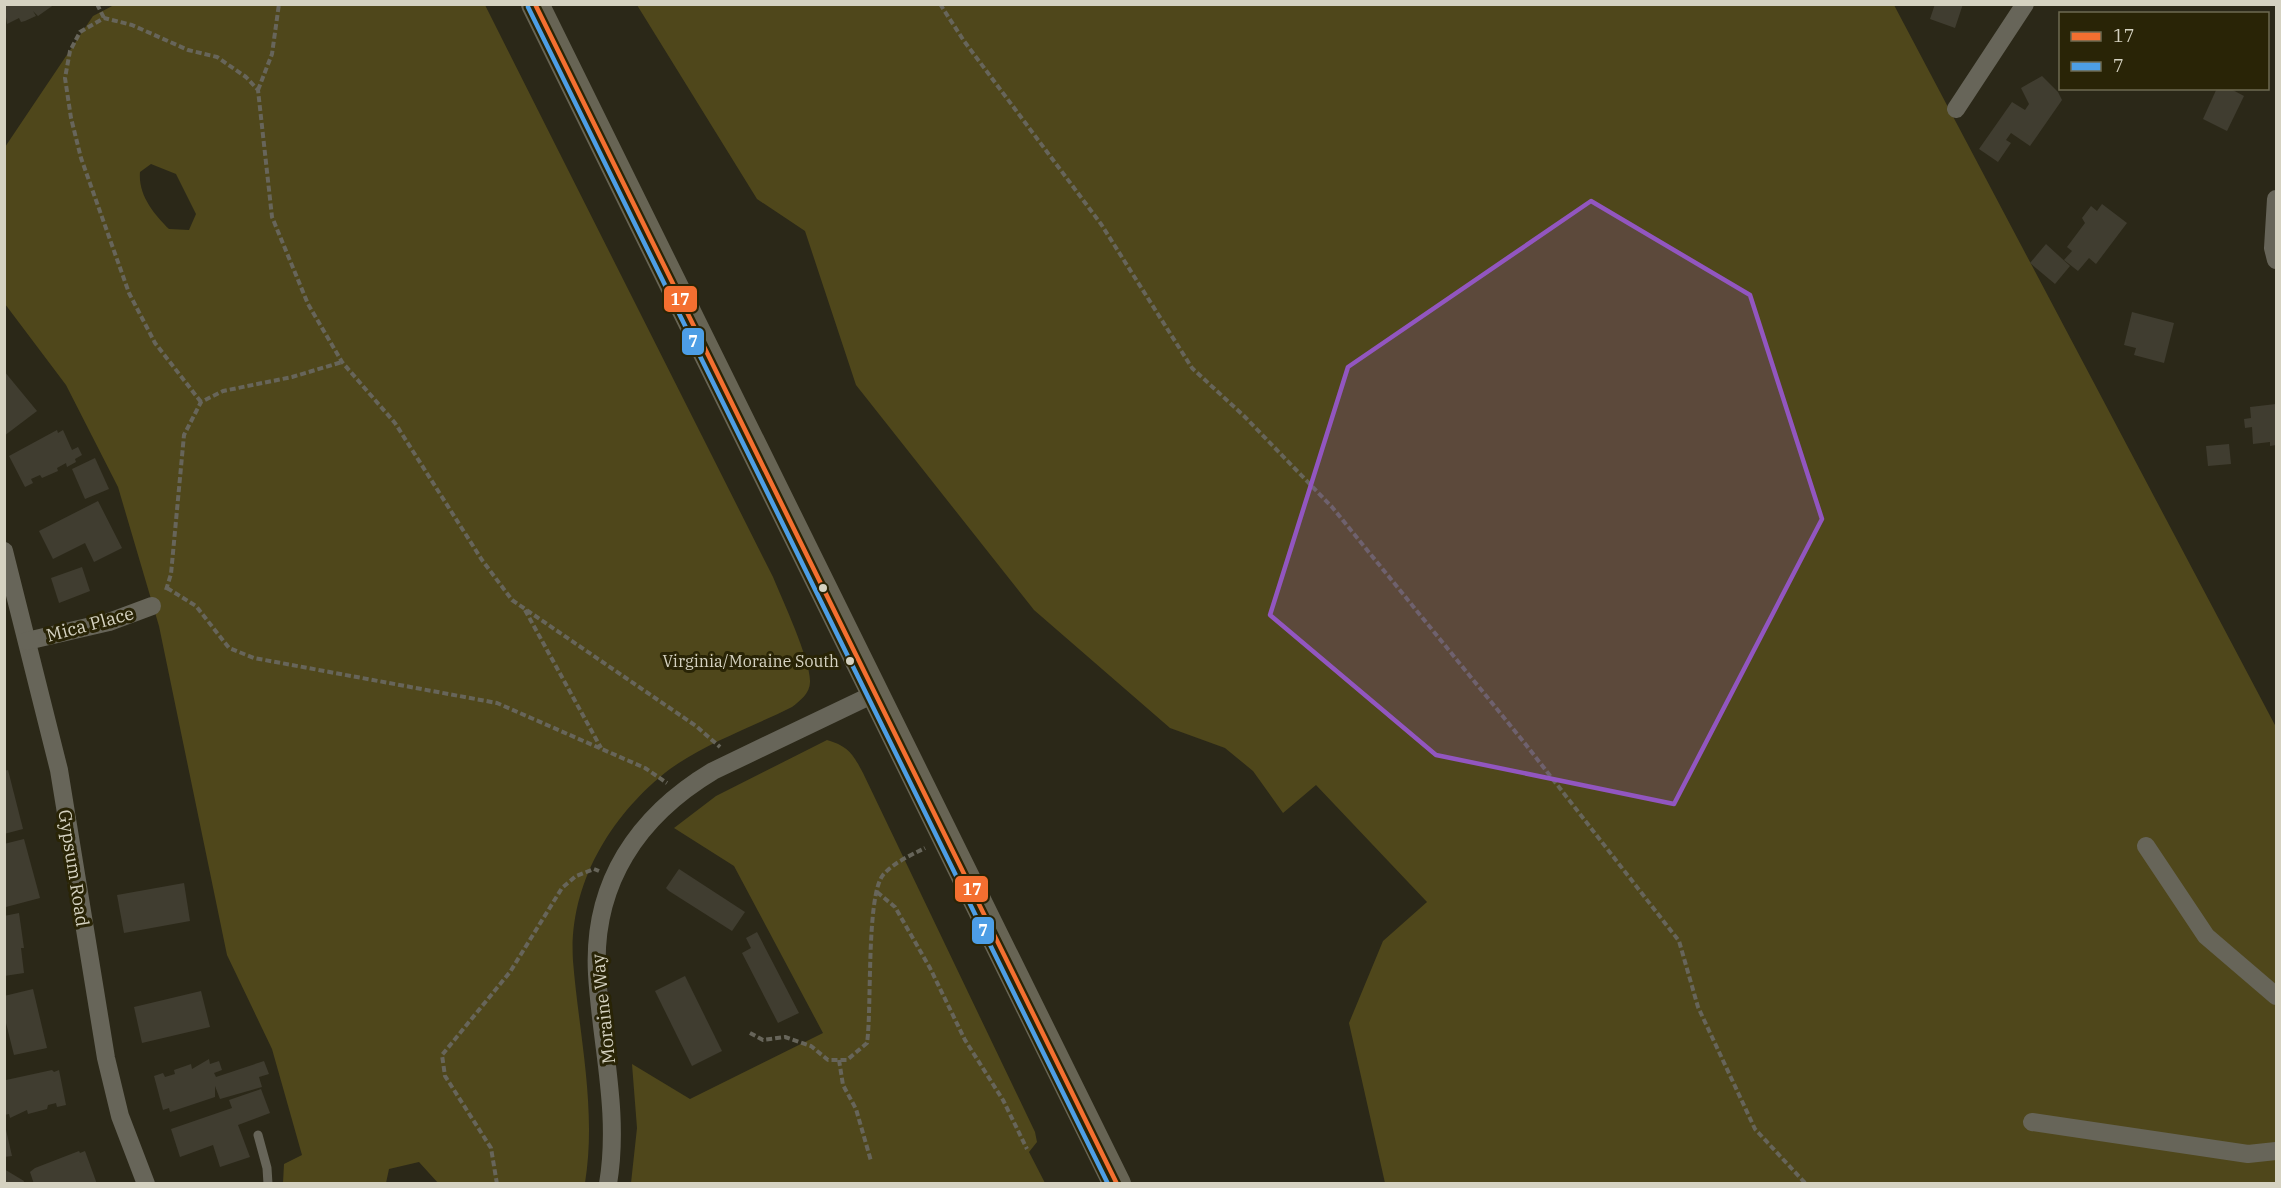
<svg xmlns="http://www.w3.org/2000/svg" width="2281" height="1188" font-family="'IBM Plex Serif',serif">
<rect width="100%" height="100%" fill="#2b2818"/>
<g fill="#4f471b" fill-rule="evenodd">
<path d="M116,4L485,5L773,577C782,599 811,661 810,682C810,693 800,701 792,707C752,727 706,743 670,769C611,814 568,885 573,961C579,1035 597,1109 585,1183H438L419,1162L389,1169L386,1183H283L284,1164L302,1155L272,1049L227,955L159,626L118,487L66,385L5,304V147L93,16ZM151,164L176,174L196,214L189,230L169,229C154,214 138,195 140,172Z"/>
<polygon points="637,5 1894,5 2276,727 2276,1183 1385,1183 1349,1023 1383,941 1427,902 1316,785 1283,813 1253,771 1225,748 1170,728 1034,610 856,385 805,231 757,199"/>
<path d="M827,740C848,746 853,754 863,773L1035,1132L1037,1142L1029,1152L1045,1183H631L637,1128L632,1064L690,1099L823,1033L734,866L674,828L716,796Z"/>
</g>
<g fill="#403d30">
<polygon points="4,4 55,4 38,16 33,11 36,16 25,21 21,22 19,18 7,24"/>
<polygon points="1935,4 1963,4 1955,28 1930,19"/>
<polygon points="2042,76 2058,92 2062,100 2030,146 2011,133 2006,140 2011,143 1998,162 1979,149 2012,102 2025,110 2029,104 2021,88"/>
<polygon points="2217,88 2229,88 2244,96 2227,131 2203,119"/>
<polygon points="2102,204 2127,223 2096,264 2089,258 2078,271 2064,260 2072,251 2067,247 2085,223 2082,218 2091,206 2097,211"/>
<polygon points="2046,244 2070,266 2055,284 2030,263"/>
<polygon points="2132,312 2174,323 2164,363 2134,355 2136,348 2124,345"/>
<polygon points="4,371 37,411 4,436"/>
<polygon points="2276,404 2276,445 2270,446 2270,442 2253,444 2252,427 2245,428 2244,419 2251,418 2250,407"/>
<polygon points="57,430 58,433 63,430 72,450 78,447 82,455 75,459 76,462 67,467 66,463 57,468 58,471 42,478 40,475 31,479 33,483 25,487 9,456"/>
<polygon points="2229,444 2231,464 2208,466 2206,446"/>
<polygon points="95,458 109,489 85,499 72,469"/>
<polygon points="98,501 122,548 94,562 85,543 53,559 39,531"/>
<polygon points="82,567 90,591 59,603 51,578"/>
<polygon points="8,770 23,829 4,834 4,771"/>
<polygon points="24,839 40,898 6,907 4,844"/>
<polygon points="679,869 745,912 732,931 669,891 666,888"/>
<polygon points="184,883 190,921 124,933 117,895"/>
<polygon points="19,913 24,948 21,948 24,973 4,976 4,916"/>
<polygon points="757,932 799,1013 778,1023 742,953 751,948 746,938"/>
<polygon points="685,976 722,1051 692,1066 655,991"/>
<polygon points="33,989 47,1048 14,1055 4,1015 4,996"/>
<polygon points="201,991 210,1027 142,1043 134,1007"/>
<polygon points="209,1059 210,1064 219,1061 222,1070 214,1073 216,1077 264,1061 269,1074 259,1077 262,1087 220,1099 215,1086 215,1097 170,1112 169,1108 163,1110 154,1076 163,1073 165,1077 175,1074 174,1070 191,1064 192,1069"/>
<polygon points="52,1070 54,1072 59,1070 66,1105 57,1107 56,1103 48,1105 47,1109 28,1114 27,1110 10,1118 9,1114 4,1115 6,1080"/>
<polygon points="261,1089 270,1113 238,1125 250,1157 220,1167 213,1145 180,1157 171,1129 232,1108 229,1100"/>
<polygon points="4,1121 12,1156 4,1157"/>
<polygon points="79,1151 80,1153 85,1151 97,1184 34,1184 30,1172 35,1168"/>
<polygon points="4,1169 24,1181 23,1184 4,1184"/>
</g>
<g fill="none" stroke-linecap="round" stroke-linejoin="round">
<g stroke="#67655a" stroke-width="4" stroke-dasharray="6 3" stroke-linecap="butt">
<polyline points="97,4 104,18"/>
<polyline points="940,4 964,41 1101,224 1192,368 1244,416 1332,507 1523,741 1679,941 1698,1007 1755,1129 1806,1184"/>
<polyline points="258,90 272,54 279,4"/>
<polyline points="201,402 155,343 129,293 81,158 71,118 65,78 70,51 80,32 104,18 132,25 188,50 217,57 246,77 258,90 272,217 308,304 342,362 395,423 482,560 512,600 696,726 720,747"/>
<polyline points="167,588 196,606 229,648 254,658 497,703 645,768 667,783"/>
<polyline points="166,590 171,574 184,435 201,402 223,391 292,377 342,362"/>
<polyline points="525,610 601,748"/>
<polyline points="877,892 895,907 930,968 965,1040 1003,1100 1027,1149"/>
<path d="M750,1033L763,1040L785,1037L811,1046L828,1060H847L867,1043C872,1009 866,896 883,875C893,863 911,855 925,848"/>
<polyline points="839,1060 843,1085 856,1109 871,1161"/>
<polyline points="497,1184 491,1148 445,1076 442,1055 510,972 562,888 576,876 594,869 599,871"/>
</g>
<polyline stroke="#676559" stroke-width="9" points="258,1135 267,1168 268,1184"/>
<g stroke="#676559" stroke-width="18">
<polyline points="1956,109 2025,4"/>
<polyline points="2276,199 2273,248 2276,260"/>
<polyline points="4,551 59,770 106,1058 120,1116 146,1184"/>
<polyline points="27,641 109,622 152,606"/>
<polyline points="2146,846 2206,936 2276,996"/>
<polyline points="2032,1122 2248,1154 2276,1151"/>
<path d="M608,1184C620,1112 601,1045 597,974C592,883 638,816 713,771L876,693"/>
</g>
<polyline stroke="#676454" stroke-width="28" points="535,4 1117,1184"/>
<defs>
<polyline id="bus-1" points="535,4 1117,1184"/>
<polyline id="bus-2" points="528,7 1108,1184"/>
</defs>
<use href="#bus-1" stroke="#292406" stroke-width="9"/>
<use href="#bus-2" stroke="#292406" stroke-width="9"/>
<use href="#bus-1" stroke="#f46f30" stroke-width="4.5"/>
<use href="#bus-2" stroke="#4d9ee5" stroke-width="4.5"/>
</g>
<path fill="#9256c0" fill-opacity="0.2" stroke="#9256c0" stroke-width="4.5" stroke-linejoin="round" d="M1591,201L1750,295L1822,519L1674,804L1436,755L1270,615L1348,367Z"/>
<g fill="#d5d2c1" stroke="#292406" stroke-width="2">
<circle cx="823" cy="588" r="5"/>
<circle cx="850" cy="661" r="5"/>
</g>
<g text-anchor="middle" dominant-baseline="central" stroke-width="6" stroke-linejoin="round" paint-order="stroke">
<g font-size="16" fill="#d5d2c1" stroke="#292406" text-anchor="end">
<text x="839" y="661">Virginia/Moraine South</text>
</g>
<g font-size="18" fill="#d5d2c1" stroke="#292406">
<text transform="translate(90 624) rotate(-15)">Mica Place</text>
<text transform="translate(74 868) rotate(81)">Gypsum Road</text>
<text transform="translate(603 1009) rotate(-96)">Moraine Way</text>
</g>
</g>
<g stroke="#292406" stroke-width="2">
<rect x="663" y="285" width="35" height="28" rx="6" fill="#f46f30"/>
<rect x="681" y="327" width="24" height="29" rx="6" fill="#4d9ee5"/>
<rect x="954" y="875" width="35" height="28" rx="6" fill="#f46f30"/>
<rect x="971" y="916" width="24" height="29" rx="6" fill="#4d9ee5"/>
</g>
<g font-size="16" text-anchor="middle" font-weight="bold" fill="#fff">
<text x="680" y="305">17</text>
<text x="693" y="347">7</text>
<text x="972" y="895">17</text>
<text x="983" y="936">7</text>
</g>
<rect width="2281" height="1188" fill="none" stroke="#d5d2c1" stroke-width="12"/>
<rect x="2059" y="12" width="210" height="78" fill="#292406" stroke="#6e6a51" stroke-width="1.5"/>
<rect x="2071" y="32" width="30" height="9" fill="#f46f30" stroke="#6e6a51" stroke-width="1.5"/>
<text x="2113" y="42" font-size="18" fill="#d5d2c1">17</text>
<rect x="2071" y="62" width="30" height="9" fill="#4d9ee5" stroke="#6e6a51" stroke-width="1.5"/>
<text x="2113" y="72" font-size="18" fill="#d5d2c1">7</text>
</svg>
